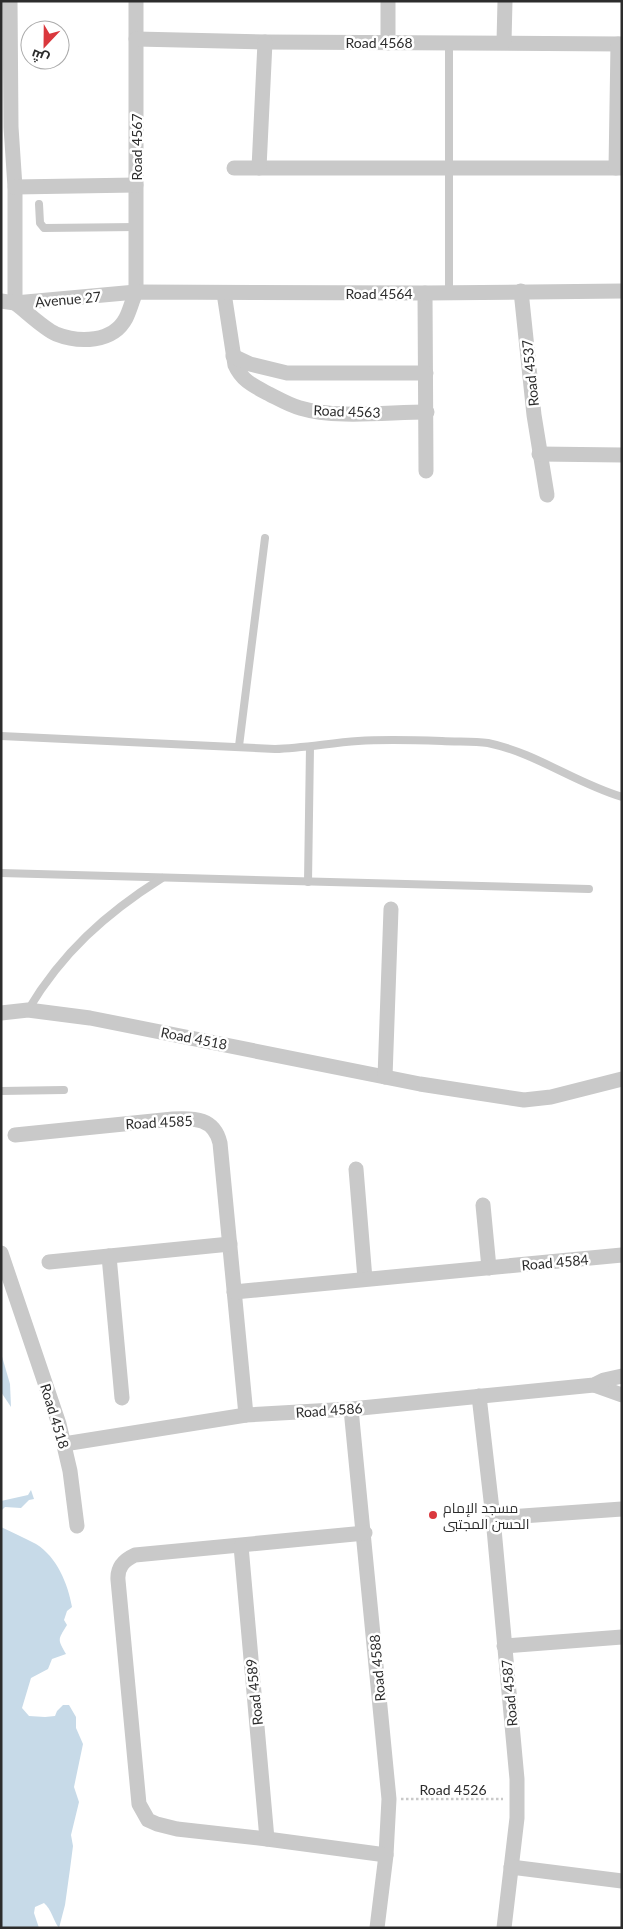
<svg xmlns="http://www.w3.org/2000/svg" width="623" height="1929" font-family="Lato,Cairo,sans-serif">
<rect width="100%" height="100%" fill="#fff"/>
<g fill="#c7dae8">
<polygon points="1,1353 10,1384 11,1407 1,1392"/>
<polygon points="31,1490 34,1499 29,1500 21,1508 5,1507 1,1511 1,1501 28,1495"/>
<path d="M1,1527C13,1533 25,1538 36,1544C57,1557 68,1584 72,1607L67,1611L64,1620L67,1625C57,1641 58,1639 66,1654L52,1659L48,1669L31,1678L22,1708L29,1716L45,1717L55,1716L57,1711L63,1705H69L76,1717V1728L83,1744L74,1787L79,1802L71,1835L73,1846L70,1869L65,1905L59,1928C53,1920 52,1910 44,1903L35,1907L34,1913L39,1928H1Z"/>
</g>
<g fill="none" stroke-linecap="round" stroke-linejoin="round">
<polyline stroke="#c9c9c9" stroke-width="2.5" stroke-dasharray="2.5 2.5" stroke-linecap="butt" points="401,1799 503,1799"/>
<g stroke="#c9c9c9" stroke-width="8">
<polyline points="39,204 40,223 44,228 136,227"/>
<polyline points="449,293 449,42"/>
<path d="M1,736L275,749C303,748 330,743 358,741C386,739 414,740 442,741C457,742 473,741 488,743C536,753 575,783 622,797"/>
<polyline points="239,746 265,538"/>
<polyline points="1,873 589,889"/>
<polyline points="308,882 310,747"/>
<path d="M28,1010C62,953 105,914 162,878"/>
<polyline points="1,1091 64,1090"/>
</g>
<g stroke="#c9c9c9" stroke-width="15">
<path d="M10,1L11,127L15,187V303C27,312 43,328 56,334C79,343 113,343 126,318C130,310 132,301 136,292V1"/>
<polyline points="388,1 388,43"/>
<polyline points="136,39 265,42 622,44"/>
<polyline points="504,42 505,1"/>
<polyline points="234,168 622,168"/>
<polyline points="259,168 265,42"/>
<polyline points="616,168 618,44"/>
<polyline points="15,187 136,185"/>
<polyline points="521,291 534,415 547,495"/>
<path d="M224,293L235,365C242,381 254,386 269,394C279,399 289,405 300,408C337,419 388,412 427,412"/>
<polyline points="425,293 426,471"/>
<polyline points="1,301 15,303 136,292 425,293 622,291"/>
<polyline points="233,356 250,364 287,373 426,373"/>
<polyline points="539,454 622,455"/>
<polyline points="1,1013 28,1010 90,1018 420,1084 524,1100 551,1097 622,1079"/>
<polyline points="385,1077 391,909"/>
<path d="M15,1135L173,1119C195,1118 214,1118 220,1143L246,1415"/>
<polyline points="356,1169 365,1279"/>
<polyline points="483,1205 489,1268"/>
<polyline points="1,1253 59,1424 70,1471 77,1526"/>
<polyline points="109,1256 122,1398"/>
<polyline points="49,1262 230,1244"/>
<polyline points="234,1292 622,1255"/>
<polyline points="594,1385 622,1395"/>
<polyline points="479,1396 493,1518 517,1779 517,1818 504,1928"/>
<polyline points="351,1409 389,1799 386,1855 377,1928"/>
<polyline points="64,1444 246,1415 351,1409 594,1385 604,1380 622,1376"/>
<polyline points="493,1518 622,1509"/>
<path d="M365,1533L135,1555C124,1560 117,1567 118,1580L139,1804L148,1820L157,1824L177,1829L267,1839L386,1855"/>
<polyline points="241,1546 267,1839"/>
<polyline points="504,1646 622,1637"/>
<polyline points="511,1867 622,1881"/>
</g>
</g>
<circle fill="#da383d" stroke="#fff" stroke-width="2" cx="433" cy="1515" r="5"/>
<g text-anchor="middle" dominant-baseline="central" stroke-width="5" stroke-linejoin="round" paint-order="stroke">
<g font-size="14" fill="#2c2c2c" stroke="#fff">
<text x="379" y="42">Road 4568</text>
<text transform="translate(136 147) rotate(-90)">Road 4567</text>
<text x="379" y="293">Road 4564</text>
<text transform="translate(68 299) rotate(-5)">Avenue 27</text>
<text transform="translate(530 373) rotate(-96)">Road 4537</text>
<text transform="translate(347 411) rotate(2)">Road 4563</text>
<text transform="translate(194 1038) rotate(11)">Road 4518</text>
<text transform="translate(159 1122) rotate(-3)">Road 4585</text>
<text transform="translate(555 1262) rotate(-5)">Road 4584</text>
<text transform="translate(329 1410) rotate(-4)">Road 4586</text>
<text transform="translate(55 1416) rotate(73)">Road 4518</text>
<text transform="translate(377 1668) rotate(-95)">Road 4588</text>
<text transform="translate(254 1692) rotate(-96)">Road 4589</text>
<text transform="translate(509 1693) rotate(-95)">Road 4587</text>
<text x="453" y="1789">Road 4526</text>
</g>
<g font-size="14" fill="#2c2c2c" stroke="#fff" text-anchor="start">
<text x="443" y="1507">مسجد الإمام<tspan x="443" dy="16">الحسن المجتبى</tspan></text>
</g>
</g>
<rect width="623" height="1929" fill="none" stroke="#2c2c2c" stroke-width="5"/>
<g transform="translate(45 45) rotate(202)"><circle r="24" fill="#ffffff" stroke="#ababab"/>
<path d="M0-4L9 19L0 12L-9 19Z" fill="#da383d"/>
<text y="-8" font-size="14" font-weight="bold" text-anchor="middle" fill="#2c2c2c">ش</text>
</g>
</svg>
